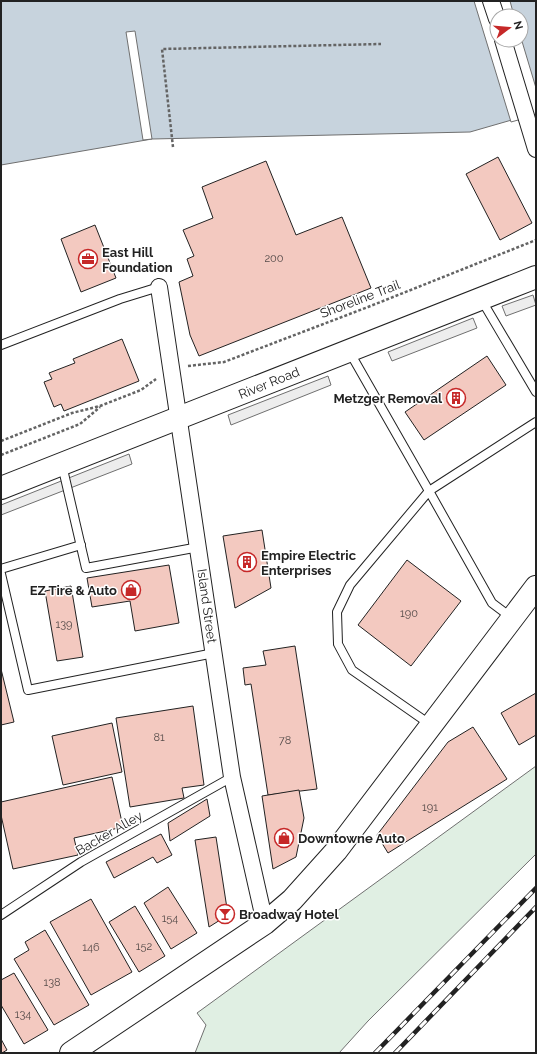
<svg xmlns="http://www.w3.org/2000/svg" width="537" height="1054" font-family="Raleway,sans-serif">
<rect width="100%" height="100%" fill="#fff"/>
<polygon fill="#e0efe3" stroke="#6f6f6f" points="536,766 536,854 368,1021 339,1053 195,1053 206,1025 197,1013"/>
<g fill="#ededed" stroke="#6f6f6f">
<polygon points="533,295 536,305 506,316 502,306"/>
<polygon points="473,318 477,328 392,361 388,352"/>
<polygon points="328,376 331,385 231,425 228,415"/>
<polygon points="129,454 132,464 1,515 1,505"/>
</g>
<path fill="#c7d3dd" stroke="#6f6f6f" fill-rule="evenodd" d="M1,1H536V113L470,132L152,139L1,165ZM497,16H521V40H497Z"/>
<g fill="#fff" stroke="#6f6f6f">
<polygon points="474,1 510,1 514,16 497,16 497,40 521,40 521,38 536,88 536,115 511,122"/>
<polygon points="135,31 152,139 143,140 126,32"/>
</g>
<g fill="#f3c9c0" stroke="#222">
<polygon points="498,157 532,223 500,240 466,174"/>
<polygon points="266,161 296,235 342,217 371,288 199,356 190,335 179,282 193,276 187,259 194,256 183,230 213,218 202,187"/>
<polygon points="95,225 116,278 81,292 61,239"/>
<polygon points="122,339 139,381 64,411 61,404 54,407 44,382 52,379 49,373 75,363 73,359"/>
<polygon points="487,356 506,385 424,440 405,412"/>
<polygon points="262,530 271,588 235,608 223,536"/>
<polygon points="407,560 461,601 411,666 358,625"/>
<polygon points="169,565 179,623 135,631 130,601 92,607 87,578"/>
<polygon points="71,586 83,657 57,661 45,591"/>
<polygon points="295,646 317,789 268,795 251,684 245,685 243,668 266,665 263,651"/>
<polygon points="1,669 14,722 1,725"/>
<polygon points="536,693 536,735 519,745 501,713"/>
<polygon points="193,706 204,785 182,788 184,798 130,807 116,718"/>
<polygon points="112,723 122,772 63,785 52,736"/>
<polygon points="473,727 507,779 388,853 377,835 448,742"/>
<polygon points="112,777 123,827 74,838 78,855 13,869 1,815 1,802"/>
<polygon points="299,790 304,818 296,857 273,869 262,796"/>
<polygon points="207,799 210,816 170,841 168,823"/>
<polygon points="161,834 172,855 157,863 153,857 114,878 106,862"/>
<polygon points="216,837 228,915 209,927 195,840"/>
<polygon points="168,887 197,933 171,949 144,903"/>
<polygon points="91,899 132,972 91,995 50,922"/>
<polygon points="135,906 165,956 139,972 109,922"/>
<polygon points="45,930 89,1005 54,1025 14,959 29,950 25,942"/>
<polygon points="14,973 48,1030 24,1044 1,1005 1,980"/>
<polygon points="1,1039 7,1050 2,1053 1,1053"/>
</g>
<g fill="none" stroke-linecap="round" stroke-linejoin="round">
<defs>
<g id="service">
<polyline points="481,299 536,392"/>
<polyline points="1,345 120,299 159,287"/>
<polyline points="349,351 429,491 536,422"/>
<polyline points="62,465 86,568 199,547"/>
<polyline points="1,569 81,545"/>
<polyline points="1,574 28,690 214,653"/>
<polyline points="431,725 352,670 338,644 337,612 350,585 429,491 492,603 512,618"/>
<polyline points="1,915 81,862 232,777"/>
</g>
<g id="minor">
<polyline points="491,1 497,19"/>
<polyline points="503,40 536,149"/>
<polyline points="159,287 232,777 265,923"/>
</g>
<g id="primary">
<polyline points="1,488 536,277"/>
<polyline points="71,1053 265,923 292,900 336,851 536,587"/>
</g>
</defs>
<use href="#service" stroke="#222" stroke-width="10"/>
<use href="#minor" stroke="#222" stroke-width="18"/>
<use href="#primary" stroke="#222" stroke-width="24"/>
<g stroke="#646464" stroke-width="2.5" stroke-dasharray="3 2" stroke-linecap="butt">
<polyline points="173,147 162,49 381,44"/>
<polyline points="188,366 224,362 368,307 536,240"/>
<polyline points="1,441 72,413 100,406 141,390 156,379"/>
<polyline points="1,455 80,424 100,407"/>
</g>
<use href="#service" stroke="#fff" stroke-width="8"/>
<use href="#minor" stroke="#fff" stroke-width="16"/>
<use href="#primary" stroke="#fff" stroke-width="22"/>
<defs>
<g id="rail">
<polyline points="375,1053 536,888"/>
<polyline points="395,1053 536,907"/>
</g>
</defs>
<use href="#rail" stroke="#222" stroke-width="4.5"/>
<use href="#rail" stroke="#fff" stroke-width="3" stroke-dasharray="9" stroke-linecap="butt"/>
</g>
<defs>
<symbol id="office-ring" viewBox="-11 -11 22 22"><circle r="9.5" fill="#fff" stroke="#c62828" stroke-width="1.5"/><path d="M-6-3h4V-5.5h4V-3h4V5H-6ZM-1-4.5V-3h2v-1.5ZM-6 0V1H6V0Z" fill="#c62828"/></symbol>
<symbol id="building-ring" viewBox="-11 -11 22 22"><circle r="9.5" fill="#fff" stroke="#c62828" stroke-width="1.5"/><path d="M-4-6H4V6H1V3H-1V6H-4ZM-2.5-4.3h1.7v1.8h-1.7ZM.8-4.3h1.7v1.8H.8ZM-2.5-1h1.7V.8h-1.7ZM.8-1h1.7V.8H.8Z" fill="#c62828"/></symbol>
<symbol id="shop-ring" viewBox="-11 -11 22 22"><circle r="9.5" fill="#fff" stroke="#c62828" stroke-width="1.5"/><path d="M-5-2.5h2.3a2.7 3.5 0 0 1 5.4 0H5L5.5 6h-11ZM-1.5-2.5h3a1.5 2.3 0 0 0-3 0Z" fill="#c62828"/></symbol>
<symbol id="bar-ring" viewBox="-11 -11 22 22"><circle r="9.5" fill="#fff" stroke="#c62828" stroke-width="1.5"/><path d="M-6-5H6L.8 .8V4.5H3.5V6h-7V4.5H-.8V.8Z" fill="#c62828"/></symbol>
</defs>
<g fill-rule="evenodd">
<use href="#office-ring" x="77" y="248" width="22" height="22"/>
<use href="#building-ring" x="445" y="387" width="22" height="22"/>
<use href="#building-ring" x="236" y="551" width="22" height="22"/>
<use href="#shop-ring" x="120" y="579" width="22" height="22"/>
<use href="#shop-ring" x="273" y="827" width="22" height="22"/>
<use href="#bar-ring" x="214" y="903" width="22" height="22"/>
</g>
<g text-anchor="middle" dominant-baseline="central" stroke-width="3" stroke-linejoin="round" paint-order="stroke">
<g font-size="11" fill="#564c4a">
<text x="274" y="258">200</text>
<text x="409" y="613">190</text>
<text x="64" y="624">139</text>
<text x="159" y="737">81</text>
<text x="285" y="740">78</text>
<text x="430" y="807">191</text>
<text x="170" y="918">154</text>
<text x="144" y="946">152</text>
<text x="91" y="947">146</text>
<text x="52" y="982">138</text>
<text x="23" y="1014">134</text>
</g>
<g font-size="13" font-weight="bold" fill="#222" stroke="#fff" text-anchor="start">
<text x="102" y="252">East Hill<tspan x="102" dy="15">Foundation</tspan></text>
<text x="442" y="398" text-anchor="end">Metzger Removal</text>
<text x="261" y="555">Empire Electric<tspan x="261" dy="15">Enterprises</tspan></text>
<text x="117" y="590" text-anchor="end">EZ Tire &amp; Auto</text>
<text x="298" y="838">Downtowne Auto</text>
<text x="239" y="914">Broadway Hotel</text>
</g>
<g font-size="13" fill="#222" stroke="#fff">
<text transform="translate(360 299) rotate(-21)">Shoreline Trail</text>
<text transform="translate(269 383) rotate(-22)">River Road</text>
<text transform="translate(207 606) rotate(82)">Island Street</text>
<text transform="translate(109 833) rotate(-30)">Backer Alley</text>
</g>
</g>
<rect width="537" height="1054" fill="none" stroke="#222222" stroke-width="4"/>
<g transform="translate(509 28) rotate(74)"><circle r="19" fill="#ffffff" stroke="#a7a7a7"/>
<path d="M0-3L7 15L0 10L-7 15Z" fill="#c62828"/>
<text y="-6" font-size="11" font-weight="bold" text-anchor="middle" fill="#222222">N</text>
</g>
</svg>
